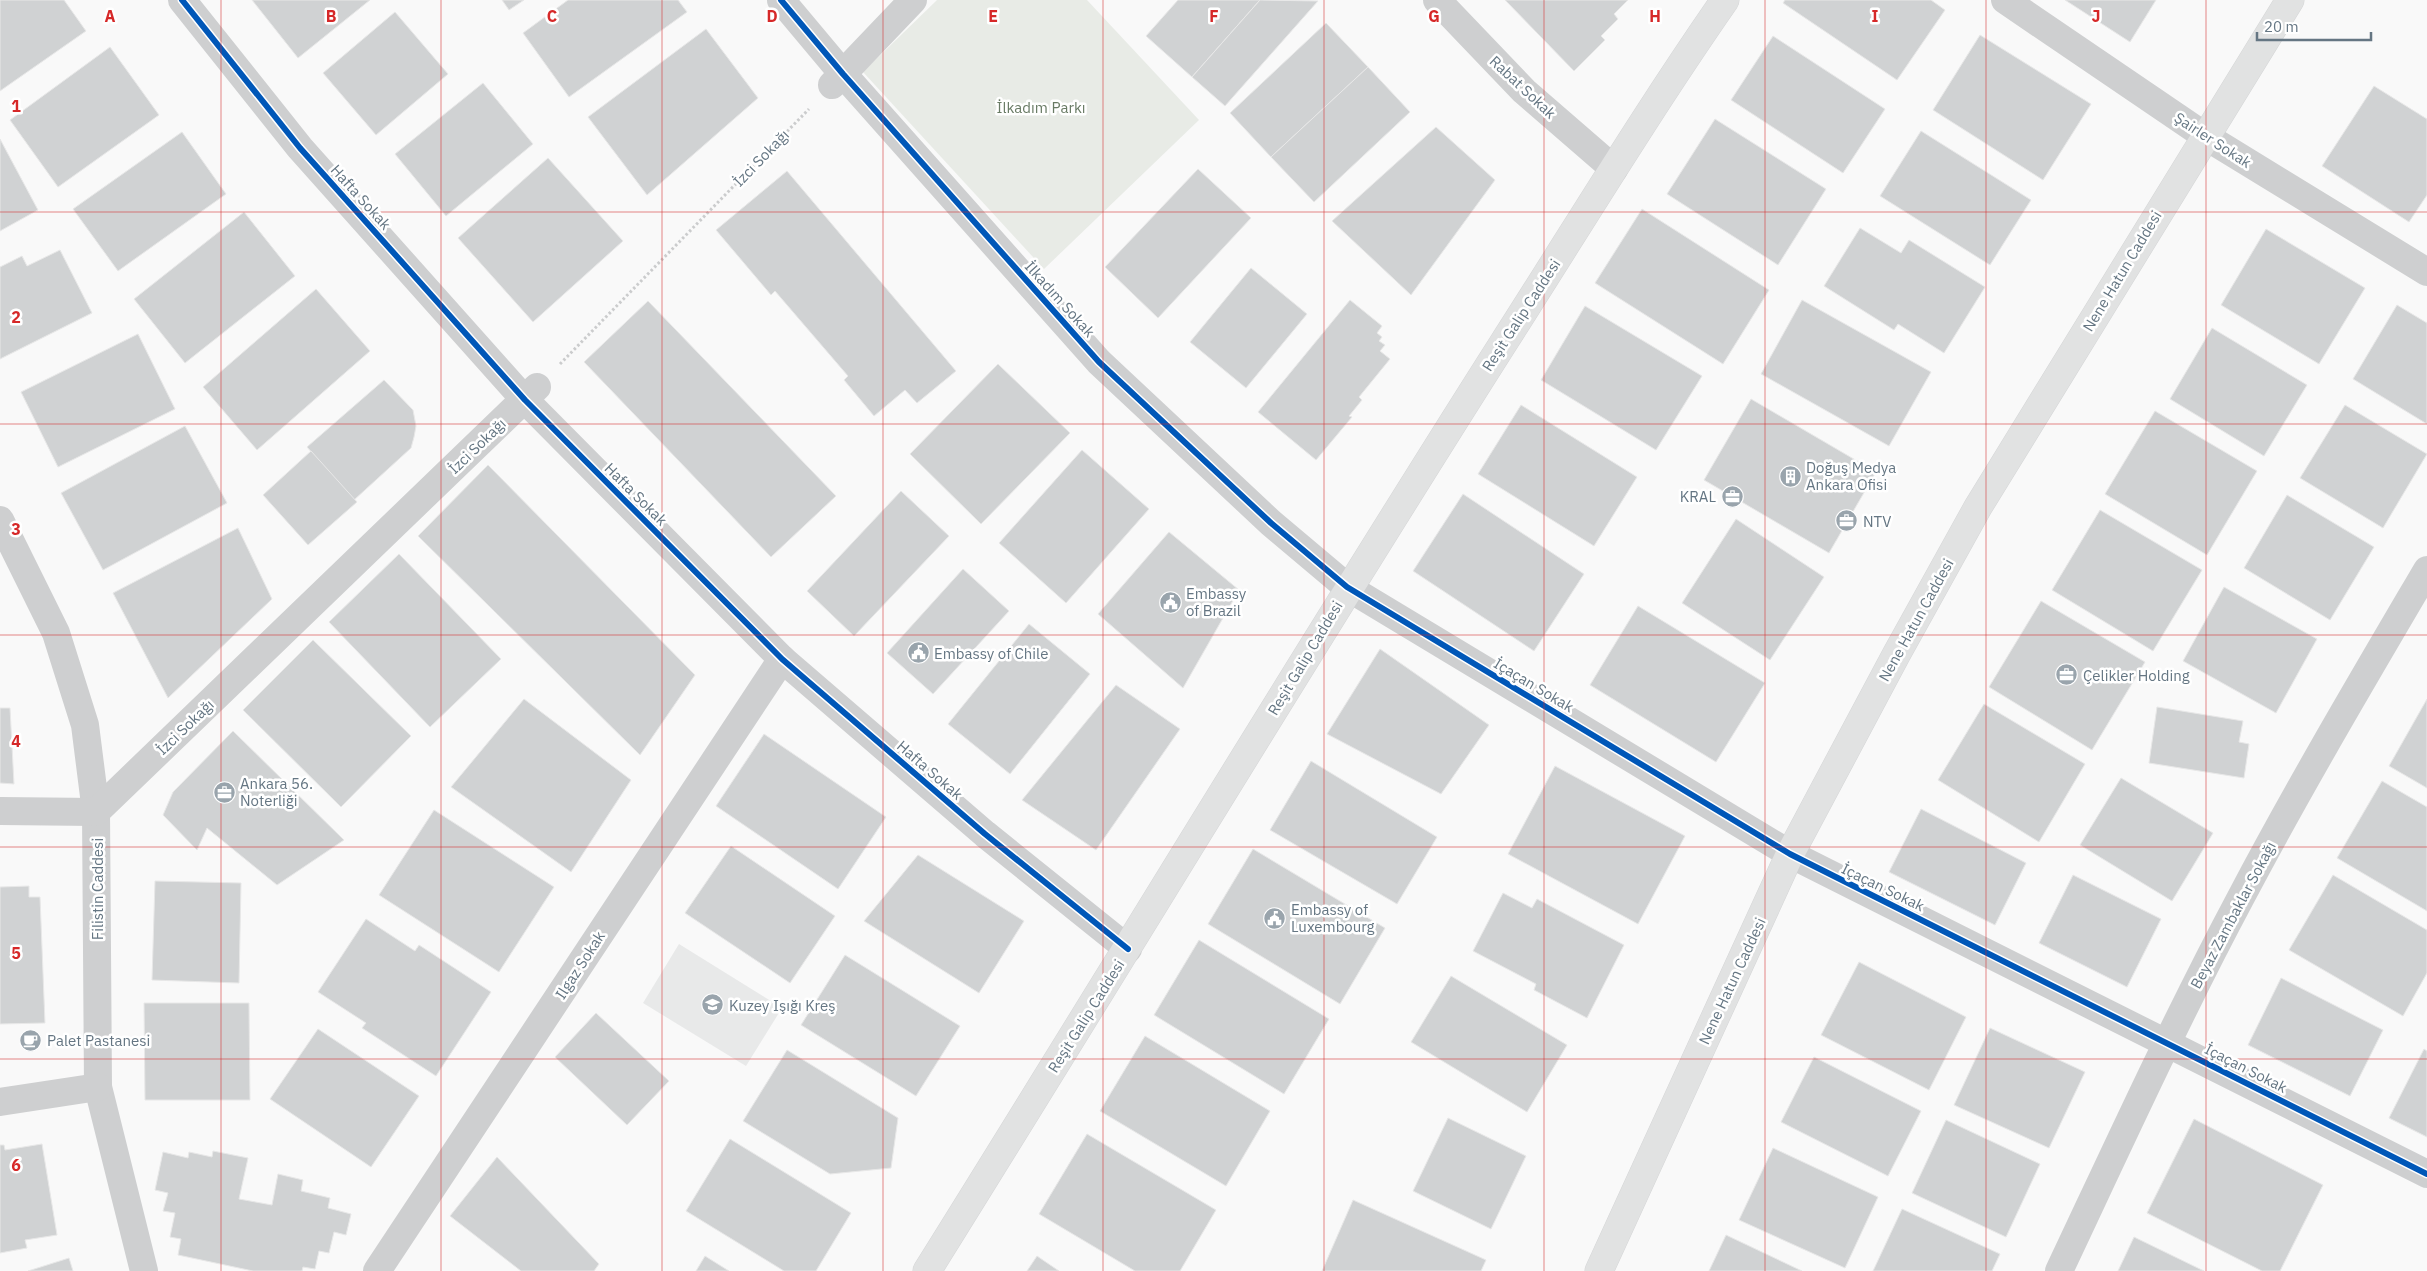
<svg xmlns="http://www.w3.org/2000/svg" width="2427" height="1271" font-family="'IBM Plex Sans',sans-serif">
<rect width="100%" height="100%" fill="#f9f9f9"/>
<polygon fill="#e8e9e9" points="679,944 782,1008 746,1066 643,1003"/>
<polygon fill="#e8ebe6" points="937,0 1087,0 1199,120 1044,269 863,72"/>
<g fill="#d0d2d3" stroke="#e8e8e8">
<polygon points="0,0 64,0 86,31 0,91"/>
<polygon points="252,0 370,0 298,58"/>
<polygon points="502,0 524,0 509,10"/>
<polygon points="568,0 678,0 687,12 569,97 523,33"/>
<polygon points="1178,0 1260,0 1192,77 1146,36"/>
<polygon points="1260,0 1318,1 1225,106 1192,77"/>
<polygon points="1505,0 1628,0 1614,14 1618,19 1601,36 1605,40 1574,71"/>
<polygon points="1785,0 1931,0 1945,10 1897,80 1783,3"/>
<polygon points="2065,0 2156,0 2130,42"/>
<polygon points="395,12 448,74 376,135 323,73"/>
<polygon points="1326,23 1368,67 1271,157 1230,113"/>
<polygon points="706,29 758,98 647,195 588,117"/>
<polygon points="1980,35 2091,104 2043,180 1933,110"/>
<polygon points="1773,36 1885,109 1843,173 1731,100"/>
<polygon points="110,47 159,115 58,187 10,120"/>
<polygon points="1368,67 1410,112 1314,202 1271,157"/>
<polygon points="483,83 533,144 446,216 395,154"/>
<polygon points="2374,86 2427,119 2427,195 2409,222 2322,166"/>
<polygon points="1715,119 1826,189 1778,265 1667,194"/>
<polygon points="1436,127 1495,180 1411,295 1332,221"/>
<polygon points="1921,131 2031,200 1990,265 1880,196"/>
<polygon points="182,132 226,194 118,271 73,209"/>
<polygon points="0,139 38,210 0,231"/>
<polygon points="548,158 623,241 533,322 458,238"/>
<polygon points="1198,169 1251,218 1158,318 1105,267"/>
<polygon points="787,171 956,371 917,403 905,390 874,416 844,380 848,376 775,291 771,295 716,230"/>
<polygon points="1642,209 1769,290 1723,364 1595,283"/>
<polygon points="244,212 295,276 185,363 134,299"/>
<polygon points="1860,228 1901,253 1909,240 1985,287 1944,353 1898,324 1894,330 1824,286"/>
<polygon points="2266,229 2365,288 2319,364 2221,305"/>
<polygon points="60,250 92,313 0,359 0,267 22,256 27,266"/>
<polygon points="1251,268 1307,314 1246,388 1190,342"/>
<polygon points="316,289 370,351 257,450 203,387"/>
<polygon points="1350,300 1382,326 1377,333 1382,337 1379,341 1385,345 1380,351 1390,359 1359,397 1362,400 1349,416 1352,417 1316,460 1258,412"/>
<polygon points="1802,300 1931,372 1889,446 1761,374"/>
<polygon points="648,301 836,496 771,557 584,362"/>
<polygon points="2397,305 2427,323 2427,424 2353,379"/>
<polygon points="1585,306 1702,376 1656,450 1541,380"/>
<polygon points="2212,328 2307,385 2264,456 2170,399"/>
<polygon points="138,334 175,409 58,467 21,392"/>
<polygon points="998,364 1070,433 981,524 910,454"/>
<polygon points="384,380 413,410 416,426 414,437 411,448 354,500 307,447"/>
<polygon points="1751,399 1876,472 1829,553 1704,480"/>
<polygon points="1521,405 1637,477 1594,546 1478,474"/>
<polygon points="2345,405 2427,454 2383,528 2300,478"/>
<polygon points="2155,411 2257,471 2207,555 2105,494"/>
<polygon points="185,426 227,503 103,570 61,493"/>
<polygon points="1082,450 1149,509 1066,603 999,543"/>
<polygon points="311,451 357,502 308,545 263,495"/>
<polygon points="488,465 695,675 640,755 418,536"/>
<polygon points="901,491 949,536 854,636 807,591"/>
<polygon points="1463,494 1584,574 1534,651 1413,571"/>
<polygon points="2287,495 2374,547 2330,620 2244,568"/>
<polygon points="2100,510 2202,570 2153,651 2052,590"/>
<polygon points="1736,519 1824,577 1770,660 1682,603"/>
<polygon points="238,528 272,599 168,698 113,593"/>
<polygon points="1169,532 1239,590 1183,688 1098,614"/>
<polygon points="399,554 501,659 430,727 329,622"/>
<polygon points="963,569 1009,611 933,694 887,653"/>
<polygon points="2224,587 2317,639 2276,713 2183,661"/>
<polygon points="2041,601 2145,662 2092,750 1989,687"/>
<polygon points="1638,606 1765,683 1716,762 1590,685"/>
<polygon points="1029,624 1090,674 1010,774 948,724"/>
<polygon points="313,640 411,736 341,807 243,710"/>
<polygon points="1380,649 1489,725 1441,794 1327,734"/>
<polygon points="1116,685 1180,729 1096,850 1022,800"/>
<polygon points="524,699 631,780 571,872 451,787"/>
<polygon points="2427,699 2427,788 2389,766"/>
<polygon points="1984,704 2085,764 2039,842 1938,780"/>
<polygon points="2157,707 2243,721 2239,742 2249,744 2244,778 2149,763"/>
<polygon points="0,708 10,708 14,784 0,783"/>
<polygon points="233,731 344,840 277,885 207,828 197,850 163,815 173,792"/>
<polygon points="764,734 886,817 838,889 716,806"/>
<polygon points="1311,761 1437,837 1397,904 1270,830"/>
<polygon points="1555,766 1685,836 1638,924 1508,854"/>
<polygon points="2121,778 2213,833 2172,901 2080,845"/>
<polygon points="2382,781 2427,807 2427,911 2337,858"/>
<polygon points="1921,809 2026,863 1995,925 1889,872"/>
<polygon points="434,810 554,887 499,972 379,895"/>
<polygon points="731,846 835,916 790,983 685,913"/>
<polygon points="1253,849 1385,928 1340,1004 1208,924"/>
<polygon points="918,855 1024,921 979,993 864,921"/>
<polygon points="2073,875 2161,919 2127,987 2039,943"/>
<polygon points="2333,875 2427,930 2427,973 2403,1016 2289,950"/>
<polygon points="155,881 241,883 239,983 152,980"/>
<polygon points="29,886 29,897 40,897 45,1023 0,1024 0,887"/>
<polygon points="1503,893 1532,908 1537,899 1624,945 1587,1018 1534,990 1536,984 1473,951"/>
<polygon points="366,919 415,951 419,945 491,992 436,1076 362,1028 366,1023 318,992"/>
<polygon points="1199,940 1329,1019 1284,1094 1154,1015"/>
<polygon points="845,955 960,1026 916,1096 801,1025"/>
<polygon points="1859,962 1966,1017 1929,1090 1821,1035"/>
<polygon points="1451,976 1567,1045 1527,1112 1411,1042"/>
<polygon points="2281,978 2383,1030 2350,1096 2248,1045"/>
<polygon points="144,1003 249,1003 250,1100 145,1100"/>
<polygon points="596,1013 669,1081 627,1125 555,1057"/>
<polygon points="1990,1028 2085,1072 2049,1148 1954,1105"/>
<polygon points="318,1029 419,1096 371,1167 270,1099"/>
<polygon points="1145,1036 1270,1111 1226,1186 1100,1111"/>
<polygon points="2424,1049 2427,1051 2427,1137 2389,1118"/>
<polygon points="787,1050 898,1118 891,1168 830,1174 743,1121"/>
<polygon points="1814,1057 1921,1111 1888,1176 1781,1122"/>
<polygon points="1448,1118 1526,1156 1491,1229 1413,1191"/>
<polygon points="2194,1119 2323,1185 2280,1271 2262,1271 2147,1213"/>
<polygon points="1946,1120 2040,1164 2006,1237 1912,1193"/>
<polygon points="1087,1134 1216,1210 1180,1271 1135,1271 1039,1214"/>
<polygon points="730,1139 851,1213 816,1271 784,1271 686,1211"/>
<polygon points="42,1144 57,1235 25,1240 27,1248 0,1253 0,1145 4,1145 5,1150"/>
<polygon points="1773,1148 1878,1197 1845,1268 1739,1220"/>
<polygon points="213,1151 248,1158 239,1199 272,1205 278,1174 303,1180 301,1191 330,1198 328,1208 351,1214 346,1235 334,1232 329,1253 319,1251 315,1269 303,1267 302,1271 253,1271 178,1255 181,1239 170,1237 175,1213 163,1211 168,1193 155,1190 163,1152 188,1158 189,1152 212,1157"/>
<polygon points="497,1157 599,1264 594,1271 521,1271 450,1216"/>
<polygon points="1353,1200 1486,1260 1481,1271 1322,1271"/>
<polygon points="1902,1209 2000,1254 1992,1271 1873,1271"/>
<polygon points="1726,1235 1802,1271 1709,1271"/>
<polygon points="2134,1237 2204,1271 2118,1271"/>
<polygon points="705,1256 729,1271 696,1271"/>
<polygon points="1037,1256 1059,1271 1027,1271"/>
<polygon points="69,1258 73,1271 28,1271"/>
</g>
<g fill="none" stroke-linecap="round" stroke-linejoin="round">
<defs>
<g id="major">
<path d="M927,1271C1120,962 1308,650 1504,342C1577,228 1647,112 1725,0"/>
<polyline points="1599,1271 1790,854 1896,655 1978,507 2290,0"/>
</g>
</defs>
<use href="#major" stroke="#d5d6d7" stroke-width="29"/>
<polyline stroke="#cbcccd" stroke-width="3" stroke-dasharray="2.5 2.5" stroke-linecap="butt" points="560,364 809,109"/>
<g stroke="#cecfd0" stroke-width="28">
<polyline points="182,0 300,148 525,400 782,659 985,834 1128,949"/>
<polyline points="781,0 843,74 1099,362 1271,523 1347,587 1790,854 2427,1174"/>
<polyline points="1437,0 1524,91 1614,169"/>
<polyline points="2005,0 2205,136 2427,272"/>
<polyline points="832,85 913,0"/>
<polyline points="0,520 56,633 85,725 96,812 98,1087 144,1271"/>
<polyline points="0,811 96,812 537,387"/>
<polyline points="0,1102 98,1087"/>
<polyline points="377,1271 782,659"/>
<path d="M2059,1271C2118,1146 2175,1021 2240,899C2299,787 2363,679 2427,570"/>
</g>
<use href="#major" stroke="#e1e2e2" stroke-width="28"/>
<defs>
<g id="cycleway">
<polyline points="182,0 300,148 525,400 782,659 985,834 1128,949"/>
<polyline points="781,0 843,74 1099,362 1271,523 1347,587 1790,854 2427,1174"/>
</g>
</defs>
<use href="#cycleway" stroke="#fff" stroke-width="9"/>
<use href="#cycleway" stroke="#0057b8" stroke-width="6"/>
</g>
<path fill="none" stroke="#d62828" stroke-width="1" stroke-opacity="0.55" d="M221,0V1271M441,0V1271M662,0V1271M883,0V1271M1103,0V1271M1324,0V1271M1544,0V1271M1765,0V1271M1986,0V1271M2206,0V1271M0,212H2427M0,424H2427M0,635H2427M0,847H2427M0,1059H2427"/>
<defs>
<symbol id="building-disc" viewBox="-11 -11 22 22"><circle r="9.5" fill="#99a4ac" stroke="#fff"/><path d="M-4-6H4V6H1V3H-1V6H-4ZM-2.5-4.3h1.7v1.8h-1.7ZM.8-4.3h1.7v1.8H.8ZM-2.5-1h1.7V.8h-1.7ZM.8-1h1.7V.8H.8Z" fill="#fff"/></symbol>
<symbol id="office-disc" viewBox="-11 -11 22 22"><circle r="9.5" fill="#99a4ac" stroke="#fff"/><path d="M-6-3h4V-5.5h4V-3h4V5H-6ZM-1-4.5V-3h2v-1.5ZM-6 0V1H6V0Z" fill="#fff"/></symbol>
<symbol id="civic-disc" viewBox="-11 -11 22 22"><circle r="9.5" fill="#99a4ac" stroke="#fff"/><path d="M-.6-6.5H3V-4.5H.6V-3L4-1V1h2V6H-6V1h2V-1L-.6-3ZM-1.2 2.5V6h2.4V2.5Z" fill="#fff"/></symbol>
<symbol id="school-disc" viewBox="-11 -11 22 22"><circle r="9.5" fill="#99a4ac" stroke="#fff"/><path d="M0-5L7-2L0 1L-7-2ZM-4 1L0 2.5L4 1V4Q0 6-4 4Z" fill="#fff"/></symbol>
<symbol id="cafe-disc" viewBox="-11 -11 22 22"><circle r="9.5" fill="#99a4ac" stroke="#fff"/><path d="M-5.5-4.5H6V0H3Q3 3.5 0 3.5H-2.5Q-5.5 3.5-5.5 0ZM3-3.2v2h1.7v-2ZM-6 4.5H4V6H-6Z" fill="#fff"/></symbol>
</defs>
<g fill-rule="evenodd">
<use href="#building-disc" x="1778" y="464" width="25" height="25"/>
<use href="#office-disc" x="1720" y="484" width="25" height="25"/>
<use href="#office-disc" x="1834" y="508" width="25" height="25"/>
<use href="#civic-disc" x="1158" y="590" width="25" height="25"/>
<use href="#civic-disc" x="906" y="640" width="25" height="25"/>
<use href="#office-disc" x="2054" y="662" width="25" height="25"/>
<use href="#office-disc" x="212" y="780" width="25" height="25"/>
<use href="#civic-disc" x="1262" y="906" width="25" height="25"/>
<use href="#school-disc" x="700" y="992" width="25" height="25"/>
<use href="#cafe-disc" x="18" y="1028" width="25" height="25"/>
</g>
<g text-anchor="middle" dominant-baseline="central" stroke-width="5" stroke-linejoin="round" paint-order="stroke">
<g font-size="15" fill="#657683" stroke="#fff">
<text transform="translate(1523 87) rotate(43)">Rabat Sokak</text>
<text transform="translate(2213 140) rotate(33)">Şairler Sokak</text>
<text transform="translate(761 158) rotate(-46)">İzci Sokağı</text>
<text transform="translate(361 197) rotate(48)">Hafta Sokak</text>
<text transform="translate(2122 271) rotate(-59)">Nene Hatun Caddesi</text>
<text transform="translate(1060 299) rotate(48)">İlkadım Sokak</text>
<text transform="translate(1521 315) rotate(-57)">Reşit Galip Caddesi</text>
<text transform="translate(477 446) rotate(-44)">İzci Sokağı</text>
<text transform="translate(636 494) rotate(45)">Hafta Sokak</text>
<text transform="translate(1916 620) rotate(-61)">Nene Hatun Caddesi</text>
<text transform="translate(1305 658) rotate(-59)">Reşit Galip Caddesi</text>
<text transform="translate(1534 685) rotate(31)">İçaçan Sokak</text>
<text transform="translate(185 727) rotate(-44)">İzci Sokağı</text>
<text transform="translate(930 770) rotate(41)">Hafta Sokak</text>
<text transform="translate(1883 887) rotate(26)">İçaçan Sokak</text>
<text transform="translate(97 889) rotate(-90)">Filistin Caddesi</text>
<text transform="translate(2233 915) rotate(-62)">Beyaz Zambaklar Sokağı</text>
<text transform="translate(580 965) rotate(-57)">Ilgaz Sokak</text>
<text transform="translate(1732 981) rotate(-65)">Nene Hatun Caddesi</text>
<text transform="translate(1086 1016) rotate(-58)">Reşit Galip Caddesi</text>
<text transform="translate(2246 1068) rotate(27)">İçaçan Sokak</text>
</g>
<g font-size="15" fill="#687a64" stroke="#fff">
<text x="1041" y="107">İlkadım Parkı</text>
</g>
<g font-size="15" fill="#657683" stroke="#fff" text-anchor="start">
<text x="1806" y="467">Doğuş Medya<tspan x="1806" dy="17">Ankara Ofisi</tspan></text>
<text x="1716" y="496" text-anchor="end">KRAL</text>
<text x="1863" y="521">NTV</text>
<text x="1186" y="593">Embassy<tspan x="1186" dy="17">of Brazil</tspan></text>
<text x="934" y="653">Embassy of Chile</text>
<text x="2083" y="675">Çelikler Holding</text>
<text x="240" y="783">Ankara 56.<tspan x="240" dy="17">Noterliği</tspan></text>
<text x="1291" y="909">Embassy of<tspan x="1291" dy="17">Luxembourg</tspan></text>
<text x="729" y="1005">Kuzey Işığı Kreş</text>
<text x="47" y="1040">Palet Pastanesi</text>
</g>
</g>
<g font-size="16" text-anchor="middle" font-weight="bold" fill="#d62828" stroke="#fff" stroke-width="5" stroke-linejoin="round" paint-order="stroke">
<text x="110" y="22">A</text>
<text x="331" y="22">B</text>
<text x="552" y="22">C</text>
<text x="772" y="22">D</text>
<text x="993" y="22">E</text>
<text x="1214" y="22">F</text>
<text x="1434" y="22">G</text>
<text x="1655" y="22">H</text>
<text x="1875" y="22">I</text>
<text x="2096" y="22">J</text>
<text x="16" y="112">1</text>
<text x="16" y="323">2</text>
<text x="16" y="535">3</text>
<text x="16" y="747">4</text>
<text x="16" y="959">5</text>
<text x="16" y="1171">6</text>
</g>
<path d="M2257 32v8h114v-8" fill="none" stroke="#657683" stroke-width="2.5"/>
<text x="2264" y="32" font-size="15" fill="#657683" stroke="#ffffff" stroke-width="4" paint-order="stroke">20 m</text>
</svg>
